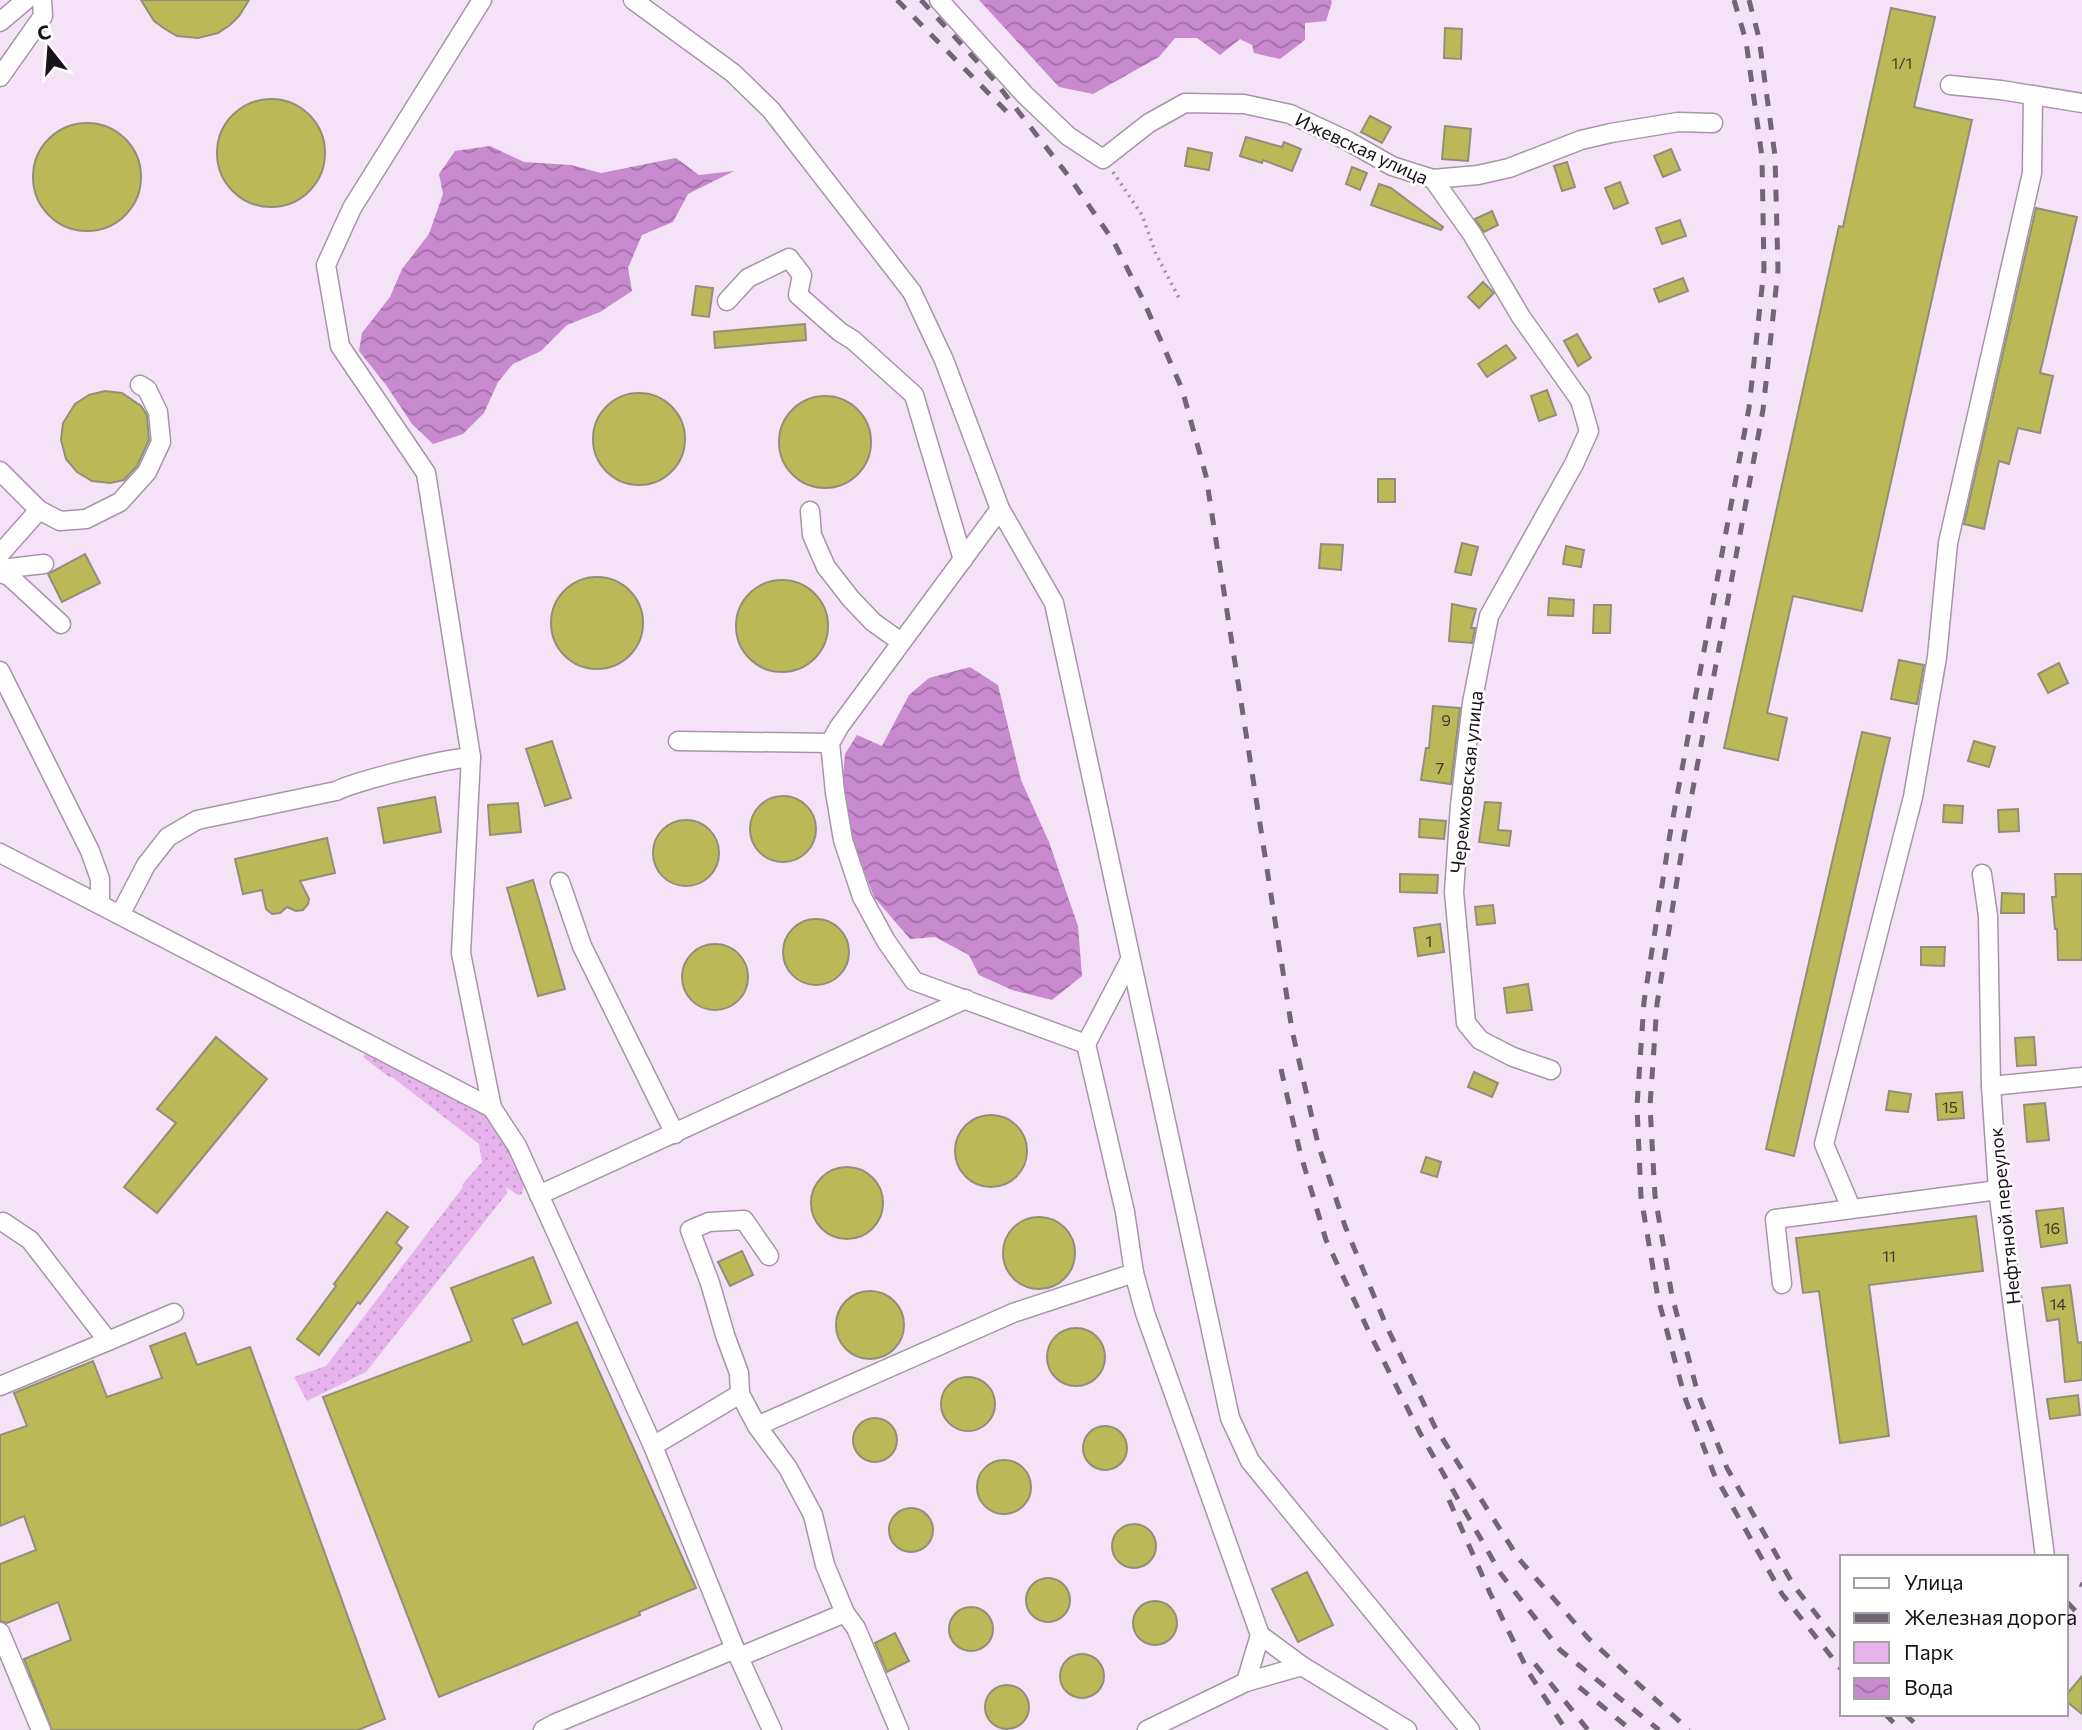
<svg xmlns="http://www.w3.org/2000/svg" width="2082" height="1730" font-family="Commissioner,sans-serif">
<defs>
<pattern id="green-dots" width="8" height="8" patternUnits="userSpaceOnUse" patternTransform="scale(1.75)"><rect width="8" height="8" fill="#e7b3ed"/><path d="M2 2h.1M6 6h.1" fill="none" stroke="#c699cb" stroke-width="1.8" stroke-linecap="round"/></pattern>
<pattern id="water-waves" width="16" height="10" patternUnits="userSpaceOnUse" patternTransform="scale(1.75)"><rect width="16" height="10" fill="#c889cf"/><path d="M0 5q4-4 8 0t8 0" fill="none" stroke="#a26fa7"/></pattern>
</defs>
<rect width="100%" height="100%" fill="#f4e2f6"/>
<path fill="url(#green-dots)" d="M366,1054L402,1070L486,1114C496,1125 523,1163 524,1177C525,1183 523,1189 522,1194L518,1195L506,1187L507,1193L366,1372L307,1401L294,1377L326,1366L463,1187L462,1185L482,1162L479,1144L392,1077H389L363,1057Z"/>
<g fill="url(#water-waves)">
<polygon points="979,0 1331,0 1332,2 1326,21 1305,23 1305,40 1280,59 1254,53 1252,45 1240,39 1220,55 1197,38 1175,38 1159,57 1093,94 1059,87"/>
<polygon points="490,146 524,162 571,165 601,173 676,158 699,175 734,171 688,194 673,222 642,235 628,268 632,291 600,312 567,325 541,351 513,364 498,382 484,413 463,434 433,444 412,424 386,385 359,351 362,333 390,297 402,269 429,234 443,194 439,174 455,151"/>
<polygon points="970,667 998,685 1021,780 1049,842 1078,926 1082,976 1052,1000 1012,990 979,975 969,955 935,937 910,939 874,897 853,841 842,786 845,754 857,735 882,746 909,695 929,678"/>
</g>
<g fill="#bab857" stroke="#909079" stroke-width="2">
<polygon points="141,0 249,0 239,16 230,25 218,33 198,38 177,36 165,29 154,21"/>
<polygon points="1891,8 1935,17 1914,107 1972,120 1862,611 1793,596 1767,713 1787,718 1778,760 1724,748 1839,226 1843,227"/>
<polygon points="1445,28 1462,29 1461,59 1444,58"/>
<circle cx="271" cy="153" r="54"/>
<polygon points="1370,116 1391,127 1382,143 1361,132"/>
<circle cx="87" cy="177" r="54"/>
<polygon points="1445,126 1471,129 1468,161 1442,159"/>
<polygon points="1246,137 1282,147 1284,142 1301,149 1292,171 1263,160 1262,163 1240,156"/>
<polygon points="1188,148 1212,153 1209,170 1185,166"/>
<polygon points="1671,149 1680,170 1663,177 1654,156"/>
<polygon points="1567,162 1575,187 1562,191 1554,166"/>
<polygon points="1352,167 1367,173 1360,190 1346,184"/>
<polygon points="1620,182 1628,203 1614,209 1605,188"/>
<polygon points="1379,184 1391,188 1443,227 1441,230 1371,205"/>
<polygon points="2036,208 2077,217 2040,373 2053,376 2040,433 2018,428 2009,464 1999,461 1984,529 1964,524"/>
<polygon points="1492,211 1498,225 1484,232 1475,219"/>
<polygon points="1680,220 1686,236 1662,244 1656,228"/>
<polygon points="1683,278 1688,291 1659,302 1654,289"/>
<polygon points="1483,282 1494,293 1479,308 1468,297"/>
<polygon points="696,286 713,288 709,317 692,315"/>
<polygon points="805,324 806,340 715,348 714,332"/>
<polygon points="1577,334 1591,358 1578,366 1564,341"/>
<polygon points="1506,345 1516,358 1487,377 1478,364"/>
<polygon points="1547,390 1556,415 1539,421 1531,396"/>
<polygon points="105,391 122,393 141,406 147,415 149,440 137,466 124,480 110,483 92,481 77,472 66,459 61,440 63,423 75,404 89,395"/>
<circle cx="639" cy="439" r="46"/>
<circle cx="825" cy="442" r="46"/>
<rect x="1378" y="479" width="17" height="23"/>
<polygon points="1462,543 1478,547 1471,575 1455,572"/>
<polygon points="1321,544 1343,545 1341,570 1319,568"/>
<polygon points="1566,546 1584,550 1581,567 1563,564"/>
<polygon points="85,554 100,583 62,602 48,574"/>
<circle cx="597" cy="623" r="46"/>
<circle cx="782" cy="626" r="46"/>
<polygon points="1549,598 1574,600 1573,616 1548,615"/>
<polygon points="1452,604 1476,609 1471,628 1475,628 1472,643 1449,641"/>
<polygon points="1594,605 1611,605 1610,633 1593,633"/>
<polygon points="1899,660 1924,665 1917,704 1891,699"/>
<polygon points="2059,663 2068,683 2048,693 2038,674"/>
<polygon points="1433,706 1460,708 1451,784 1421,780 1426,748 1429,748"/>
<polygon points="1862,732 1890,738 1794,1156 1766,1149"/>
<polygon points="552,741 571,798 545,806 526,749"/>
<polygon points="1974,741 1995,747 1989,767 1968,761"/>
<circle cx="783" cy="829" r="33"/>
<polygon points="435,797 441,832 384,843 378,808"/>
<polygon points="1485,802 1501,803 1498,830 1511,831 1509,846 1479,842"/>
<polygon points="518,803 521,832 490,835 488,805"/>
<polygon points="1944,805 1963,806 1962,823 1943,822"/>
<polygon points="2018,809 2019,831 1999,832 1998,810"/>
<polygon points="1420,819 1446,821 1444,839 1419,837"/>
<circle cx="686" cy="853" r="33"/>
<polygon points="327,838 335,873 300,881 309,899 308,904 303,910 296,911 287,907 280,913 272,914 266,909 262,890 243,894 235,859"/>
<polygon points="1400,874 1438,875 1437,893 1400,892"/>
<polygon points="2055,874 2082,874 2082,960 2058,960 2057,929 2055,929 2052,897 2056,897"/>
<polygon points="533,880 565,989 538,996 507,888"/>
<polygon points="2002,893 2024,894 2024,913 2001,913"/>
<polygon points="1493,905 1495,923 1477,925 1475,907"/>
<circle cx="816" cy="952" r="33"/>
<polygon points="1440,924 1444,952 1418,956 1414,928"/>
<circle cx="715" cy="977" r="33"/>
<polygon points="1921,947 1945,947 1944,966 1921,965"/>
<polygon points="1528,984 1532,1010 1507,1013 1504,988"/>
<polygon points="216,1037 267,1079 157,1213 124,1187 176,1123 157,1109"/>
<polygon points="2034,1037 2036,1065 2017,1066 2015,1038"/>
<polygon points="1474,1072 1498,1083 1492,1097 1468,1087"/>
<polygon points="1889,1091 1911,1094 1908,1112 1886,1110"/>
<polygon points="1962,1092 1964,1118 1938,1120 1936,1094"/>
<polygon points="2045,1103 2049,1140 2027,1142 2024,1105"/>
<circle cx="991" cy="1151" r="36"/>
<polygon points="1426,1157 1441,1162 1437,1177 1421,1172"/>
<circle cx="847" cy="1203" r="36"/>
<polygon points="2063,1208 2067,1243 2041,1247 2036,1211"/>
<polygon points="387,1212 408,1227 396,1243 402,1248 360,1304 358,1302 319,1355 297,1339 336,1286 334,1284"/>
<polygon points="1976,1216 1983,1271 1869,1285 1889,1436 1840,1443 1819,1291 1803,1293 1796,1238"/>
<circle cx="1039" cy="1253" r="36"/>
<polygon points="742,1251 753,1275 730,1286 718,1262"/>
<polygon points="533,1257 551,1303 512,1319 523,1345 577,1322 696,1588 639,1612 640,1615 439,1697 323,1397 472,1341 451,1288"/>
<polygon points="2070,1285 2078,1343 2082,1342 2082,1380 2065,1382 2059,1319 2047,1321 2042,1288"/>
<circle cx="870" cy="1325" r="34"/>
<circle cx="1076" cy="1357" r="29"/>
<polygon points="185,1333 197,1365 250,1347 385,1719 358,1730 52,1730 24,1659 71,1640 58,1602 7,1623 0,1621 0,1564 36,1550 24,1516 0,1526 0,1435 27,1426 14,1393 93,1361 107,1397 162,1378 150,1346"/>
<circle cx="968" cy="1404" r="27"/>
<polygon points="2078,1395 2080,1415 2050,1419 2047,1399"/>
<circle cx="875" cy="1440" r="22"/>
<circle cx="1105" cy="1448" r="22"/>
<circle cx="1004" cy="1487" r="27"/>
<circle cx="911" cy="1530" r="22"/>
<circle cx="1134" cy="1546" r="22"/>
<polygon points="1307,1572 1333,1625 1298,1642 1272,1589"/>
<circle cx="1048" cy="1600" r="22"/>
<circle cx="1155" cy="1623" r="22"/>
<circle cx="971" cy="1629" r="22"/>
<polygon points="895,1633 909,1661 887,1672 875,1643"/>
<circle cx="1082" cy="1676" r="22"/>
<polygon points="2082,1676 2082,1714 2066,1701 2066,1695"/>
<circle cx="1007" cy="1707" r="22"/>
</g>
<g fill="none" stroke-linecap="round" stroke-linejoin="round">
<defs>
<g id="minor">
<polyline points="482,0 352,208 326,265 340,346 426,473 471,757 461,953 492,1108"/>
<polyline points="633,0 733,73 771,110 912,292 944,360 1000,509 1054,603 1230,1418 1250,1461 1470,1730"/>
<polyline points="939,0 1024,94 1068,136 1103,159 1149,123 1185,103 1244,104 1290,114 1348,141 1392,166 1433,179 1472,234 1521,317 1580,400 1589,431 1574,464 1489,616 1472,703 1460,805 1454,892 1466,1023 1480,1040 1513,1057 1551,1070"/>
<polyline points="0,22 26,0"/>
<polyline points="0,77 43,16 42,0"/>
<polyline points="1950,85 2001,90 2082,103"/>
<polyline points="1433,179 1478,175 1509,168 1581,140 1611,133 1678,122 1713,123"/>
<polyline points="727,301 748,278 789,258 802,275 798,295 840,332 853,340 914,395 963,560"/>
<polyline points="0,471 39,510"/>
<polyline points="810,511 812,535 826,567 851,599 873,622 901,642"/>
<polyline points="0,554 39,510 60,521 86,519 120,502 147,472 161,442 158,412 147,389 140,385"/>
<polyline points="0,569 44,564"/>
<polyline points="0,573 9,576 61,624"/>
<polyline points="0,671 90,851 100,879 100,904"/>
<polyline points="678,741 830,743"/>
<polyline points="0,853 492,1108 517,1146 653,1446 735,1649 772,1730"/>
<polyline points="1982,874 1988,916 1991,1086 1998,1190 2045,1557"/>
<polyline points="560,882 582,946 675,1134"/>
<path d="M120,915L146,865L168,837L197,820L336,791C353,783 371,779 389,774C416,767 443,760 471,757"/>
<polyline points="1086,1044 1130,960"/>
<polyline points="1991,1086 2082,1077"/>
<polyline points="539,1195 966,999"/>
<polyline points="1851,1208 1824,1144 1913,797 1937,657 1948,543 2032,173 2033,95"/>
<polyline points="1134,1273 1145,1313 1260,1635 1302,1666"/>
<polyline points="1782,1284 1775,1219 1998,1190"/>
<polyline points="108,1341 174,1313"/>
<polyline points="0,1386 108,1341 30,1240 3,1222"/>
<polyline points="740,1394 739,1373 725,1335 710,1283 690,1230 709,1222 744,1220 769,1256"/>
<polyline points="757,1426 788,1468 813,1515 825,1565 845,1613 856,1628 899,1730"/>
<polyline points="653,1446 740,1394 757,1426 1013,1313 1134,1273 1125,1212 1086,1044 914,981 886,941 862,897 843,840 835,792 830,743 839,727 1000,509"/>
<polyline points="0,1632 41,1730"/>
<polyline points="739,1657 845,1613"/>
<polyline points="1246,1682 1260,1635"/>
<polyline points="543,1730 556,1723 735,1649"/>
<polyline points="1147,1730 1246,1682 1302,1666 1407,1730"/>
</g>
</defs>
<use href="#minor" stroke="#a696a8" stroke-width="21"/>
<polyline stroke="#9e91a0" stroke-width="3.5" stroke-dasharray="2 5" stroke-linecap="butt" points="1113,172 1142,215 1156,254 1179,298"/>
<use href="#minor" stroke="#fff" stroke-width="18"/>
<g stroke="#716673" stroke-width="5" stroke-dasharray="12 12" stroke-linecap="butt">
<polyline points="897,0 1010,115"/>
<polyline points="921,0 994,80 1070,178 1114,242 1144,302 1182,389 1206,476 1292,1030 1318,1144 1345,1226 1386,1325 1435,1427 1519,1559 1588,1638 1689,1730"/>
<polyline points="1734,0 1746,41 1762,157 1764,269 1749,408 1670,834 1644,1002 1637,1106 1641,1197 1658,1298 1685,1398 1714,1474 1782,1594 1842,1670"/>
<polyline points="1749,0 1759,38 1775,156 1778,270 1763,410 1684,837 1657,1004 1650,1106 1655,1196 1672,1296 1698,1394 1727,1468 1794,1586 1842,1647"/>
<polyline points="1281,1069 1300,1152 1326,1240 1369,1332 1420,1433 1501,1574 1560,1650 1659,1730"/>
<polyline points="1449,1500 1490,1593 1529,1673 1566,1730"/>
<polyline points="2080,1584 2082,1585"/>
<polyline points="2067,1602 2082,1618"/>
<polyline points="1535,1664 1588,1730"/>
<polyline points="1579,1687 1631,1730"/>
<polyline points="1885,1714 1901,1730"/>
<polyline points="1905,1714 1922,1730"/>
</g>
</g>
<g text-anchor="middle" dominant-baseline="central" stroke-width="5" stroke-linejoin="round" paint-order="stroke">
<g font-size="16" fill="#413c29">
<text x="1902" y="62">1/1</text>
<text x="1446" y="719">9</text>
<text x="1440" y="767">7</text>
<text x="1429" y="940">1</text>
<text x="1950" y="1106">15</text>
<text x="2052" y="1227">16</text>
<text x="1889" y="1255">11</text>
<text x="2058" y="1303">14</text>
</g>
<g font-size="19" fill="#19131a" stroke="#fff">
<text transform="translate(1362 148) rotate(25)">Ижевская улица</text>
<text transform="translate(1466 782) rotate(-84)">Черемховская улица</text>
<text transform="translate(2004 1216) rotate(-96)">Нефтяной переулок</text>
</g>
</g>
<rect x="1840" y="1555" width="228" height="161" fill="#ffffff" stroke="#a3a1a3" stroke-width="2"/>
<rect x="1854" y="1578" width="35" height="10" fill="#ffffff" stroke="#a3a1a3" stroke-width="2"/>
<text x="1904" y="1590" font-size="21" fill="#19131a">Улица</text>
<rect x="1854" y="1613" width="35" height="10" fill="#716673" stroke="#a3a1a3" stroke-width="2"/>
<text x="1904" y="1625" font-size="21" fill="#19131a">Железная дорога</text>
<rect x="1854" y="1642" width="35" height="21" fill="#e7b3ed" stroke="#a3a1a3" stroke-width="2"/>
<text x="1904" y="1660" font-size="21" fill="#19131a">Парк</text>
<rect x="1854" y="1678" width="35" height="21" fill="url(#water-waves)" stroke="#a3a1a3" stroke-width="2"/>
<text x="1904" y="1695" font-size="21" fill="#19131a">Вода</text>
<g transform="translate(49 49) rotate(343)" stroke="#ffffff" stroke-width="5" paint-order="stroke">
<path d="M0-5L12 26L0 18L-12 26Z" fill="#19131a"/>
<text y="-10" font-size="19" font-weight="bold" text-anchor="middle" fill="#19131a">С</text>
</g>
</svg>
